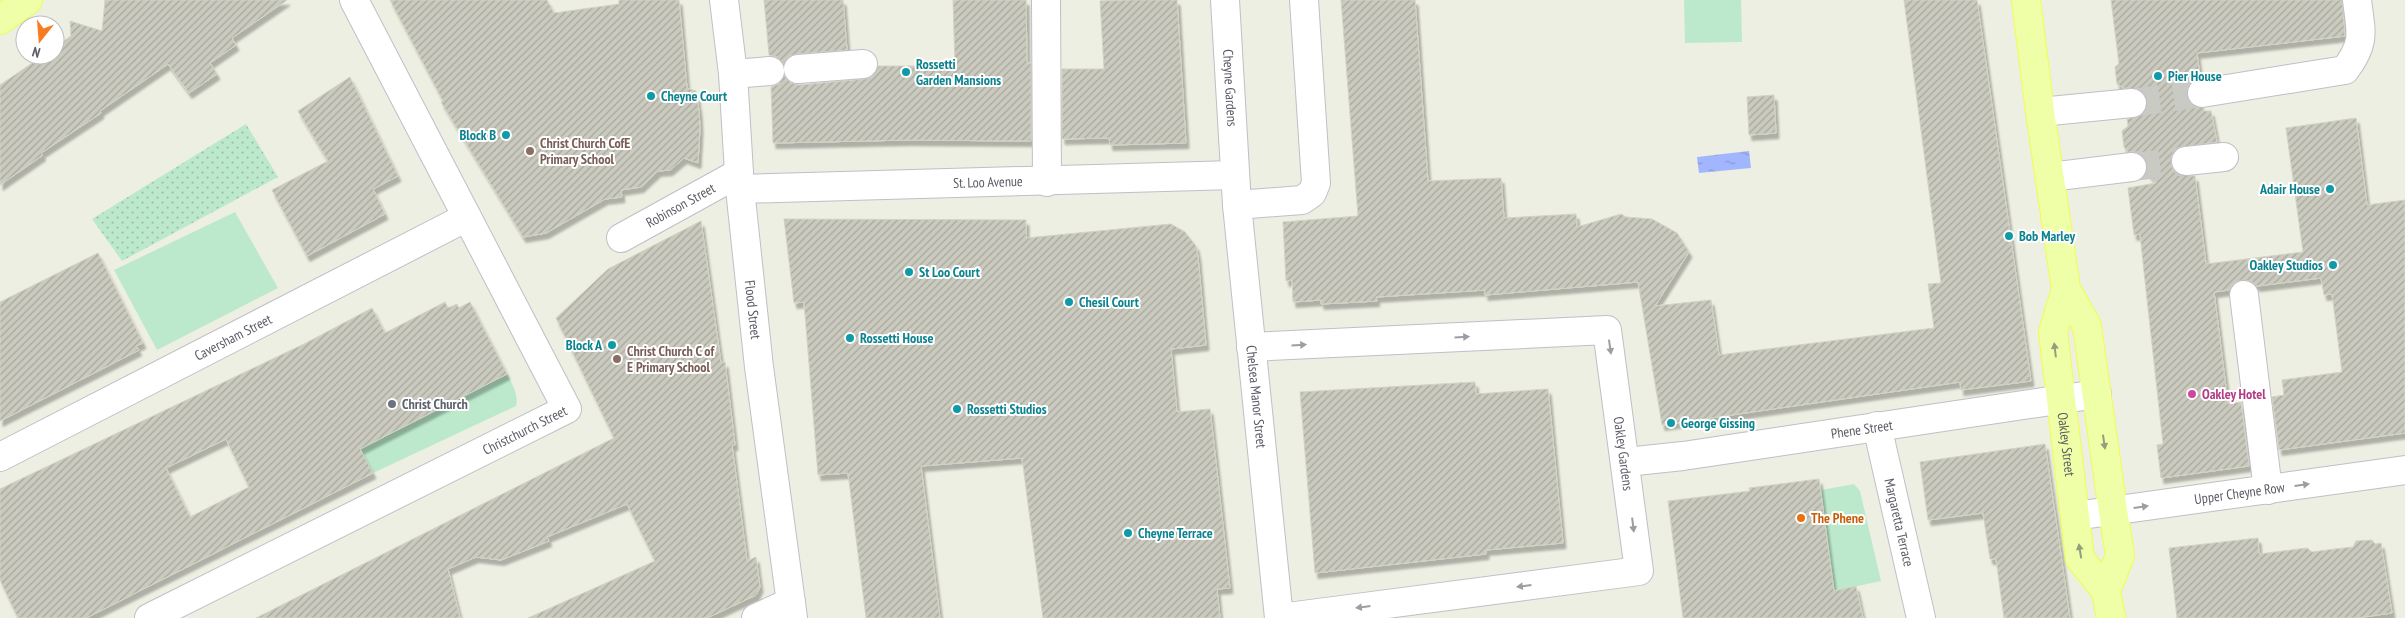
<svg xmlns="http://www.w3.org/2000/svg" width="2405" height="618" font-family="'PT Sans Narrow',sans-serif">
<defs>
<pattern id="grass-dots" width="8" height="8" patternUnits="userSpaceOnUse" patternTransform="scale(1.25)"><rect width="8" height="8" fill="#bce9cc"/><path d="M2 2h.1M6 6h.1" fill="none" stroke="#9cc0a9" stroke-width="1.8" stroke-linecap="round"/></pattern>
<pattern id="water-ripples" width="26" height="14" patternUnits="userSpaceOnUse" patternTransform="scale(1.25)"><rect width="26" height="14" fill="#a2b6ff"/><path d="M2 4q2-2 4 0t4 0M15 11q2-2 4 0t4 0" fill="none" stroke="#8797d2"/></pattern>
<pattern id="building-hatch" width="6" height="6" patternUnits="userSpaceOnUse" patternTransform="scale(1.25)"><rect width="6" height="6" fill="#cacabf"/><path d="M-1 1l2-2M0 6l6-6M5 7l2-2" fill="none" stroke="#a7a79f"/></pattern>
<filter id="shadow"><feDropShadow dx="3" dy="5.5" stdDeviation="1" flood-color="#0004"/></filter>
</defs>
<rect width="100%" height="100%" fill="#edefe2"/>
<polygon fill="url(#grass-dots)" points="246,124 278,177 122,261 92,219"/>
<g fill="#bce9cc">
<polygon points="1684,0 1741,0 1742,42 1685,43"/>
<polygon points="235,212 278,288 157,350 114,270"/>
<path d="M507,374C512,384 519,394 516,406L373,473L360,449Z"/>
<polygon points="1854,484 1860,491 1881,581 1834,591 1821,490"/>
</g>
<polygon fill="url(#water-ripples)" points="1749,151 1751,168 1699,173 1697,157"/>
<g fill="url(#building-hatch)" stroke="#d3d4c0" fill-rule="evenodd" filter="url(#shadow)">
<polygon points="105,0 287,0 232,38 236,45 210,63 217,74 189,93 168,64 100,111 101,113 41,153 43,155 0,185 0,85 44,55 55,55 55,47 71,36 70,21 102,31"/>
<polygon points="390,0 547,0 554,13 619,4 619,0 679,0 687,88 696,91 699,111 700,128 698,163 684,158 670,170 658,171 641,187 621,190 622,197 605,199 546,233 523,237 441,102 443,101"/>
<polygon points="764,0 843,0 847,50 796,54 789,56 784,64 777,57 769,55"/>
<polygon points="953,0 1026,0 1027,63 1031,63 1031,141 908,140 773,143 771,87 779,84 784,76 791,83 799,85 865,79 872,77 878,66 955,66"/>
<polygon points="1129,0 1177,0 1186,143 1110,145 1109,138 1062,139 1062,69 1104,69 1100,1"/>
<polygon points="1341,0 1415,0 1428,181 1501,178 1504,218 1576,214 1577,227 1621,214 1626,217 1652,219 1677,233 1689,252 1655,306 1711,300 1719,355 1934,328 1928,284 1941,283 1904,0 1977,0 2031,381 1961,390 1960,382 1662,425 1638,282 1485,295 1485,290 1376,297 1377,301 1321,304 1321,300 1293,302 1292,280 1286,281 1283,222 1358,216"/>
<polygon points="2111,0 2342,0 2345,36 2197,53 2200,77 2192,81 2187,88 2187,96 2190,102 2196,107 2204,108 2204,111 2211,111 2217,142 2177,148 2172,154 2171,163 2173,170 2179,175 2195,176 2206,264 2303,252 2286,128 2356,118 2367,205 2405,200 2405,433 2279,450 2272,397 2284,395 2282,380 2342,372 2332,294 2324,295 2321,278 2257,286 2251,281 2242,280 2234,283 2229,290 2214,292 2228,404 2241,402 2249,466 2161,478 2157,445 2163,444 2144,272 2140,234 2134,235 2128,188 2156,183 2147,172 2147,165 2144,157 2138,152 2128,152 2124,147 2122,131 2128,126 2127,119 2141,115 2146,110 2148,102 2145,94 2139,89 2123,88 2117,84 2115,67 2119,64"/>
<polygon points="350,77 398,176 373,189 385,214 307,256 272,190 328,161 298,111"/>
<polygon points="1774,95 1776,133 1749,135 1747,97"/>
<polygon points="784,219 1026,220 1026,238 1171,224 1185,232 1196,246 1198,257 1206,345 1171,349 1177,412 1210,409 1230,588 1217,589 1220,618 1043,618 1022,458 921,466 940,618 866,618 848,473 818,475 804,302 794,303"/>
<polygon points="701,221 721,363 725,362 735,445 732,445 747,561 756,557 760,587 756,595 707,618 528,618 655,561 627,504 547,537 549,541 501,560 476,557 448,569 460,618 256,618 614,438 556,318 608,269"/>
<polygon points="98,253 143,343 136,346 139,350 0,421 0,302"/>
<path d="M445,302L448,308L457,304L459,308L470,302L507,374L360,449L373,473L86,618H18L0,580V489L306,343L372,308L385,333ZM226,439L249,487L190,517L166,468Z"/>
<polygon points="1475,382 1476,394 1548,389 1563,543 1486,550 1486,554 1315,573 1300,392"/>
<polygon points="2045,444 2070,618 2004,618 1996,559 1990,559 1983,513 1928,520 1920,462"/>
<polygon points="1819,479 1834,591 1856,586 1863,618 1683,618 1668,501 1750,491 1749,488"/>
<polygon points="2258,538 2259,554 2307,548 2312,552 2335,549 2353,547 2356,541 2372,540 2375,544 2381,543 2392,613 2356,618 2177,618 2169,548"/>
</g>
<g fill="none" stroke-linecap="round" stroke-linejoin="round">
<g stroke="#c8cac3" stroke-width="28" stroke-dasharray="28 14" stroke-linecap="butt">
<polyline points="2132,103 2202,93"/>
<polyline points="2132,167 2186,161"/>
</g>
<defs>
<g id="minor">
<path id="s1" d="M724,0L733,74L740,189L759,367L793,618"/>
<polyline points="1046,0 1047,182"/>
<path id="s2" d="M1225,0L1237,205L1279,618"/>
<polyline points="798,69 863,64"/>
<polyline points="733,74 770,71"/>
<path d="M2202,93L2345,70C2366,42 2361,33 2357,0"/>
<polyline points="2040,112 2132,103"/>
<polyline points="2186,161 2224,157"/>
<polyline points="2050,177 2132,167"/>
<path id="s3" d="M740,189L1234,175"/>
<polyline points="1237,205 1302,200 1312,193 1316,183 1304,0"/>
<path id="s4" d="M621,238L739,173"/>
<polyline points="2244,295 2268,490"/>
<path id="s5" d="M1251,347L1607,330L1639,571L1280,618"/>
<path id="s6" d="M1877,426L1921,618"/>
<path id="s7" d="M0,457L467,217"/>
<path id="s8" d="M1626,462L1683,456L2097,394"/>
<path id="s9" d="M2075,516L2405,470"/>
<path id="s10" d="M149,618L567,409L354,0"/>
<polyline points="756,618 791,602"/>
</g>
<g id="major">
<polyline points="2026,0 2040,112 2066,289 2087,326 2113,511 2120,555 2106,591 2111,618"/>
<polyline points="0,20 28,0"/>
<path id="s11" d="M2066,289L2053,332L2080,559L2106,591"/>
</g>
</defs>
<use href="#minor" stroke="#bfbfc7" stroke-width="30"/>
<use href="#major" stroke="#f1fd4d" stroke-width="30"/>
<use href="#minor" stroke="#fff" stroke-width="28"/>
<use href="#major" stroke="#eeffa7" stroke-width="28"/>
</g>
<defs><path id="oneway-solid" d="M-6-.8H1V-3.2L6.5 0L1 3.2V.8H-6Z" transform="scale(1.25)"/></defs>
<g fill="#9d9da3">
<use href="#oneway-solid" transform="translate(1462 337) rotate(-3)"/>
<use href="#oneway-solid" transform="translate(1299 345) rotate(-3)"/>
<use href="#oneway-solid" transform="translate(1610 347) rotate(82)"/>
<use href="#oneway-solid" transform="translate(2302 485) rotate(-8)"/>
<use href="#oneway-solid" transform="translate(2141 507) rotate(-8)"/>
<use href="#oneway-solid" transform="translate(1633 525) rotate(83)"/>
<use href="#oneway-solid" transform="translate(1524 586) rotate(173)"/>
<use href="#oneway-solid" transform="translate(1363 607) rotate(173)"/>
</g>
<g fill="#969d7f">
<use href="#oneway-solid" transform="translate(2055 350) rotate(-97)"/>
<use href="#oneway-solid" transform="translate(2104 442) rotate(82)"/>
<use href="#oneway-solid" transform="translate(2080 551) rotate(-99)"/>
</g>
<g fill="#0f9aa8" stroke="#fff" stroke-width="2">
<circle cx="906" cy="72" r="5"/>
<circle cx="2158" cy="76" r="5"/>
<circle cx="651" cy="96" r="5"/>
<circle cx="506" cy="135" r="5"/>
<circle cx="2330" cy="189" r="5"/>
<circle cx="2009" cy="236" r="5"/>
<circle cx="2333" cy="265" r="5"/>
<circle cx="909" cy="272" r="5"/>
<circle cx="1069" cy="302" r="5"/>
<circle cx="850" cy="338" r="5"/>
<circle cx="612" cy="345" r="5"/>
<circle cx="957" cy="409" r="5"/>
<circle cx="1671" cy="423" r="5"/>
<circle cx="1128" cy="533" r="5"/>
</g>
<g fill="#8d6e63" stroke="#fff" stroke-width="2">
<circle cx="530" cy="151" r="5"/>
<circle cx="617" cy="359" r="5"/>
</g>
<circle fill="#d1479c" stroke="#fff" stroke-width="2" cx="2192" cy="394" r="5"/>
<circle fill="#6b7280" stroke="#fff" stroke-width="2" cx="392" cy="404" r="5"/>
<circle fill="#e8710a" stroke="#fff" stroke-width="2" cx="1801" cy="518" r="5"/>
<g text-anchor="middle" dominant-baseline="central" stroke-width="4" stroke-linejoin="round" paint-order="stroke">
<g font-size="14" font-weight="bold" fill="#0d838f" stroke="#fff" text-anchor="start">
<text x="916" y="64">Rossetti<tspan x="916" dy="16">Garden Mansions</tspan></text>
<text x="2168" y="76">Pier House</text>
<text x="661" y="96">Cheyne Court</text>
<text x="496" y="135" text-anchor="end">Block B</text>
<text x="2320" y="189" text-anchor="end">Adair House</text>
<text x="2019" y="236">Bob Marley</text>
<text x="2323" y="265" text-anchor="end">Oakley Studios</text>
<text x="919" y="272">St Loo Court</text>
<text x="1079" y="302">Chesil Court</text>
<text x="860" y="338">Rossetti House</text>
<text x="602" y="345" text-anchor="end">Block A</text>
<text x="967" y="409">Rossetti Studios</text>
<text x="1681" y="423">George Gissing</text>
<text x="1138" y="533">Cheyne Terrace</text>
</g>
<g font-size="14" fill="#5b5c65" stroke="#fff">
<text stroke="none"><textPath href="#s2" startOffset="88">Cheyne Gardens</textPath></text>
<text stroke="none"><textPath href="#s3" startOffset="248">St. Loo Avenue</textPath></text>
<text stroke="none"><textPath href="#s4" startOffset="68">Robinson Street</textPath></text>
<text stroke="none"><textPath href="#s1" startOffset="311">Flood Street</textPath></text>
<text stroke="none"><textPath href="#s7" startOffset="262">Caversham Street</textPath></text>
<text stroke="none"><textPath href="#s2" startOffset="398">Chelsea Manor Street</textPath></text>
<text stroke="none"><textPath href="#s10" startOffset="420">Christchurch Street</textPath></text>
<text stroke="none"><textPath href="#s8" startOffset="238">Phene Street</textPath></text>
<text stroke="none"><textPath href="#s11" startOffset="158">Oakley Street</textPath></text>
<text stroke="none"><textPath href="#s5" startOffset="481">Oakley Gardens</textPath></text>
<text stroke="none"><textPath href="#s9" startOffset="166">Upper Cheyne Row</textPath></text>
<text stroke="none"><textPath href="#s6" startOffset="99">Margaretta Terrace</textPath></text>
</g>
<g font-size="14" font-weight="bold" fill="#785e54" stroke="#fff" text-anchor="start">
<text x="540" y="143">Christ Church CofE<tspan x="540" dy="16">Primary School</tspan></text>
<text x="627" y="351">Christ Church C of<tspan x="627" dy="16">E Primary School</tspan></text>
</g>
<g font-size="14" font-weight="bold" fill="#b23c85" stroke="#fff" text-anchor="start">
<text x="2202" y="394">Oakley Hotel</text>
</g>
<g font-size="14" font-weight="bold" fill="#5b616d" stroke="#fff" text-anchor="start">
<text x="402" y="404">Christ Church</text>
</g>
<g font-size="14" font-weight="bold" fill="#c56008" stroke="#fff" text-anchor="start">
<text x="1811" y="518">The Phene</text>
</g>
</g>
<g transform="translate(40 40) rotate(197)"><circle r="24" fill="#ffffff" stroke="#bdbec1"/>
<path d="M0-4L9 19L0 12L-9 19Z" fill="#f87c1f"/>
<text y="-8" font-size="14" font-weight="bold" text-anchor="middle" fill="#5b5c65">N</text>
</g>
</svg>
